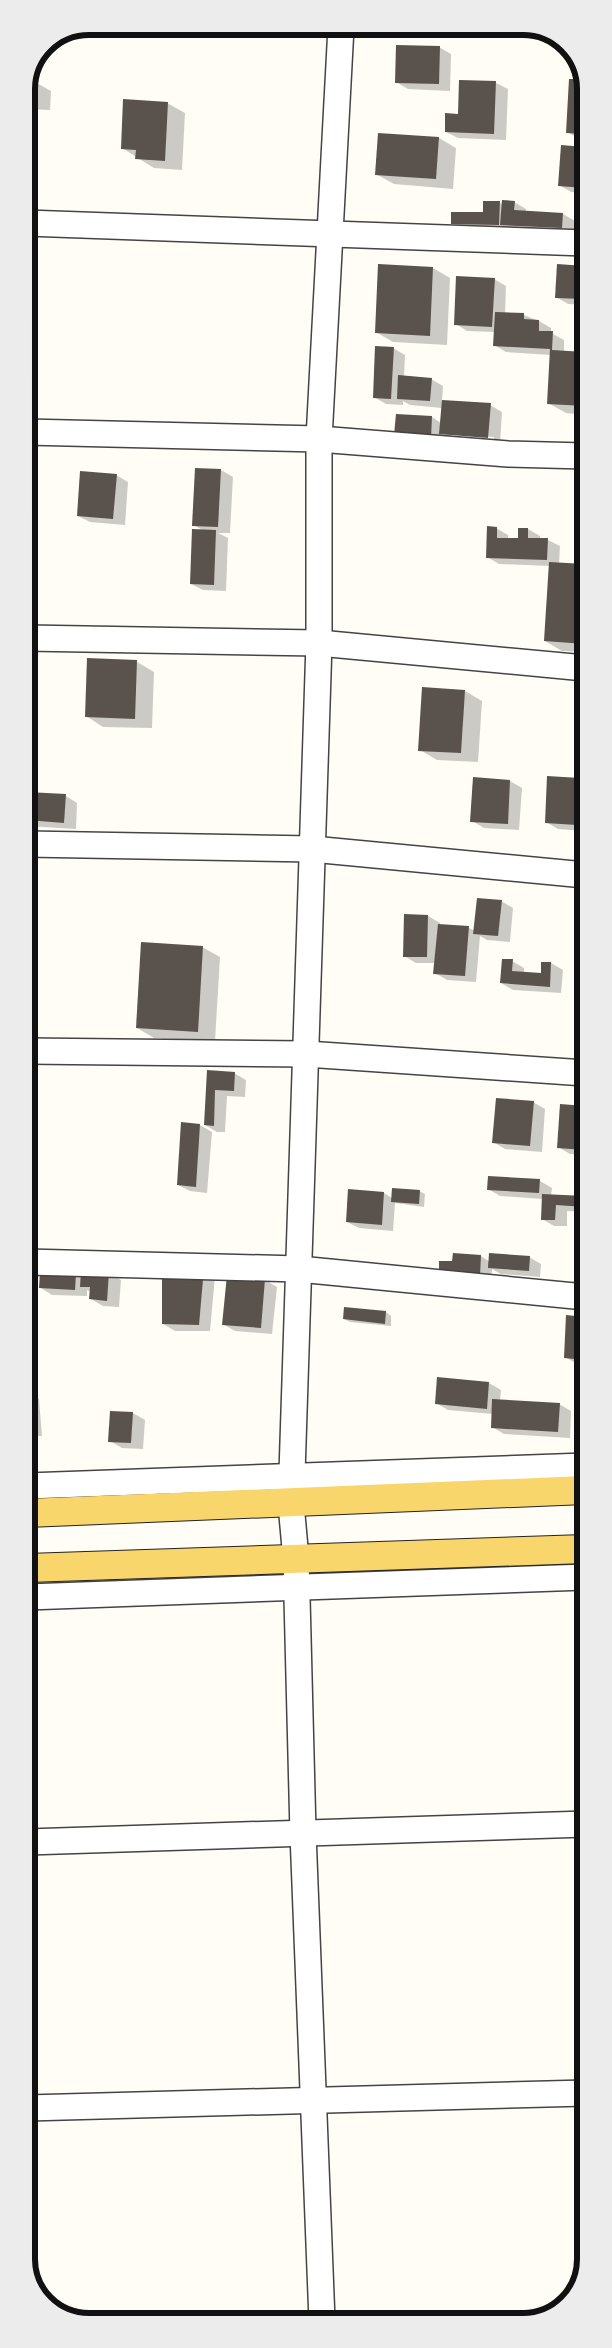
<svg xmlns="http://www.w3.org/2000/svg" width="612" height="2348" font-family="Lora,serif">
<rect width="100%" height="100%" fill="#fffdf5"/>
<g fill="#0003" fill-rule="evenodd">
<polygon points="439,47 451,54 450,91 408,89 396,82"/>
<polygon points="585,77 585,142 567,132"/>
<polygon points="33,81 51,91 50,110 26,109 26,89"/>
<polygon points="496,83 508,89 506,140 458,138 446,132 459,115"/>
<polygon points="167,103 185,113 182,170 154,168 122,148"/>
<polygon points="26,116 32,119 30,189 26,189"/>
<polygon points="439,138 456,148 453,189 394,184 376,174"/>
<polygon points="585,148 585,193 571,192 559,185"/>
<polygon points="514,202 526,209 526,212 563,214 575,221 574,234 464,230 452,223 484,214 500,203 503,205"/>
<polygon points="585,267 585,305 568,304 556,297"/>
<polygon points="433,268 450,278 447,345 393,342 376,332"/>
<polygon points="494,279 506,286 505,314 524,315 539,321 551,328 551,333 564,340 564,352 585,353 585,415 566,413 548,403 551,355 506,352 494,345 495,332 467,331 456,324"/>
<path d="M393,348L405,355L404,377L431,379L443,386L442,401L490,405L502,412L500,444L453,441L443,435V444L397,415L432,417L441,423L442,408L410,405L403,401V405L386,404L374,397ZM451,434L494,437V440L451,437Z"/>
<polygon points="197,469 221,470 233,477 230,533 218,533 228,538 226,591 203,590 191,584 204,531 194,525"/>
<polygon points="116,475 128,482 125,525 90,522 78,516"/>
<polygon points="496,528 508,535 508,539 519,540 528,529 540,536 540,539 548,540 560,546 559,564 585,565 585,652 562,651 545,641 550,566 499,564 487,557"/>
<polygon points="137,662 154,672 152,728 103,727 86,716"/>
<polygon points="465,691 482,701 478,762 437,760 420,750"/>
<polygon points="580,779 585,782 585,831 558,829 546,822"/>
<polygon points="510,781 522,788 519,830 484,828 472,821"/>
<polygon points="27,793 66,796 77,803 76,829 27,826"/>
<polygon points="501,901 513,908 510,942 487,940 480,936 476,982 447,980 435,973 436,963 416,963 404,956 428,916 440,923 440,925 469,928 475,931"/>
<polygon points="202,947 220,957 215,1041 154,1038 137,1028"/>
<polygon points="512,961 524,968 524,973 542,974 543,963 551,963 563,970 561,993 513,990 501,983"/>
<polygon points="208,1072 234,1073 246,1080 245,1097 227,1096 225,1132 217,1132 205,1125"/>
<polygon points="533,1102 545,1109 542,1152 505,1149 493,1142"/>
<polygon points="561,1105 585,1107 585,1155 570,1154 558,1147"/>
<polygon points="200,1125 212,1132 207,1193 190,1191 178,1185"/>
<polygon points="540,1181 552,1188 551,1196 585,1197 585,1212 567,1211 567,1226 554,1226 542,1219 543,1199 500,1196 488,1189"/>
<polygon points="419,1191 425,1194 424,1207 395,1203 393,1231 359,1228 347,1222 384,1193 392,1198"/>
<polygon points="481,1256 490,1262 529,1257 541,1264 540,1277 501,1274 492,1269 491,1282 454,1263"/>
<polygon points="163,1270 215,1276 210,1331 175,1331 163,1324"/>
<polygon points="109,1273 121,1280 119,1307 103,1306 91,1299 91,1292 87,1290 87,1296 52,1295 41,1288 76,1275 82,1278"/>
<polygon points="265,1280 277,1287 272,1334 235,1331 223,1324"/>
<polygon points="386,1312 391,1316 391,1326 350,1322 344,1319"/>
<polygon points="567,1317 585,1318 585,1365 577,1364 565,1357"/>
<polygon points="438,1378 489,1383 501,1390 500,1400 559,1404 571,1411 570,1438 504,1434 492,1427 493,1414 448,1410 436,1403"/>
<polygon points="27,1392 39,1399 42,1436 27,1436"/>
<polygon points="111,1412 133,1413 145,1420 143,1449 122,1448 110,1441"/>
<polygon points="27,1909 36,1914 38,1961 27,1962"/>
</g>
<g fill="#5a524d">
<polygon points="396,45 440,46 439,84 395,83"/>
<polygon points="582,73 585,77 585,134 566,133 569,79 582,79"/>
<polygon points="30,80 34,80 33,101 26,101 26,89"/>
<polygon points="459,80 496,81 494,134 445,132 445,113 458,114"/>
<polygon points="123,99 168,102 165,161 135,159 136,150 121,149"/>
<polygon points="378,133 439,137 436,179 375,175"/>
<polygon points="561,145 585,147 585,188 558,186"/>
<polygon points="502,200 515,201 514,210 563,213 562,228 500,225"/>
<polygon points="483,201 500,201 499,225 451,224 451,212 483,212"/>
<polygon points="378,264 433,267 430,336 375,333"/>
<polygon points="557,264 585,266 585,299 555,298"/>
<polygon points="456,276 495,278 492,327 454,325"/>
<polygon points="495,312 524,313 524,319 539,320 539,331 553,331 552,350 585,352 585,406 547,404 550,349 493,346"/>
<polygon points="375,346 394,347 391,399 373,398"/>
<polygon points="398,375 432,378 430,401 397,399"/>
<polygon points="442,400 491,403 488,438 439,434"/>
<polygon points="396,414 432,416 431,438 394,435"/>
<polygon points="195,468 221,469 218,527 192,526"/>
<polygon points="80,471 117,474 113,519 77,516"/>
<polygon points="487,526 497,527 497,538 518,538 518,528 528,528 528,538 548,538 547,560 486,558"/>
<polygon points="192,529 216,530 214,585 190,584"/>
<polygon points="577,540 585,540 585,561 576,561"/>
<polygon points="549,562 585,564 585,644 544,641"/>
<polygon points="87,658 137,660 135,719 85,717"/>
<polygon points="422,687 465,690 461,753 418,751"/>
<polygon points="547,776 580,778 577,825 545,823"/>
<polygon points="473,777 510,780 508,824 470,822"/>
<polygon points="27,792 66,794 64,823 27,820"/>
<polygon points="477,898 502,900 498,936 473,934"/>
<polygon points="404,914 428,915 427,957 403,957"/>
<polygon points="438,924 469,926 465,976 433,974"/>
<polygon points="141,942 203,946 198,1032 136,1028"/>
<polygon points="502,959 513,959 512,971 541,973 541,962 551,962 550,987 500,983"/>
<polygon points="207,1070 235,1072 234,1091 215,1090 214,1126 204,1125"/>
<polygon points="496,1098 534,1101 530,1146 492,1143"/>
<polygon points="560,1104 585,1106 585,1150 557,1148"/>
<polygon points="181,1122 200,1124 196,1187 177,1185"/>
<polygon points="488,1176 540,1179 539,1193 487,1190"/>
<polygon points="392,1188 420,1190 419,1204 391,1202"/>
<polygon points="348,1189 384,1192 382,1225 346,1222"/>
<polygon points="542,1194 585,1196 585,1207 556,1205 555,1220 541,1220"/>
<polygon points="453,1253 481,1255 480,1276 439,1273 439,1261 452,1261"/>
<polygon points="489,1253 530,1256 529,1271 488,1268"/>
<polygon points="162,1268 204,1268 199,1325 162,1324"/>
<polygon points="81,1270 109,1272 107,1301 89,1299 90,1287 80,1287"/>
<polygon points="40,1272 76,1274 75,1290 39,1288"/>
<polygon points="227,1275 265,1279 261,1328 222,1325"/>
<polygon points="344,1307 386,1311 385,1324 343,1319"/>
<polygon points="566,1315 585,1317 585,1360 564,1358"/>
<polygon points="437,1377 489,1382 487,1409 435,1404"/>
<polygon points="492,1399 560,1403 558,1432 491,1428"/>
<polygon points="110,1411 133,1412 131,1443 108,1442"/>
</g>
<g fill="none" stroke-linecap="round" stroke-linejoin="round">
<defs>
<g id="minor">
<polyline points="26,223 585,243"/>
<polyline points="26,432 319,439 508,454 585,456"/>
<polyline points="27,638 319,643 585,668"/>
<polyline points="27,844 312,849 585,875"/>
<polyline points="27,1051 306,1054 585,1073"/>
<polyline points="27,1262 299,1269 585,1297"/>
<polyline points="27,1486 585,1466"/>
<polyline points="27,1597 585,1577"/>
<polyline points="27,1842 586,1824"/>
<polyline points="27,2108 586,2093"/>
<polyline points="322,2321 303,1833 296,1559 291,1504 319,643 319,439 341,27"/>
</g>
<g id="primary">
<polyline points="27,1513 585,1490"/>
<polyline points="27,1568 585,1549"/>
</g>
</defs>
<use href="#minor" stroke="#444" stroke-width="28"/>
<use href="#primary" stroke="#222" stroke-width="30"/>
<use href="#minor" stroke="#fff" stroke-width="25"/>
<use href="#primary" stroke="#f9d66b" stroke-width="28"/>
</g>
<path d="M0 0H612V2348H0ZM89 35H523A54 54 0 0 1 577 89V2259A54 54 0 0 1 523 2313H89A54 54 0 0 1 35 2259V89A54 54 0 0 1 89 35Z" fill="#ececec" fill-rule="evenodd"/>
<path fill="none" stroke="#111" stroke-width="6" d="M89 35H523A54 54 0 0 1 577 89V2259A54 54 0 0 1 523 2313H89A54 54 0 0 1 35 2259V89A54 54 0 0 1 89 35Z"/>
</svg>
